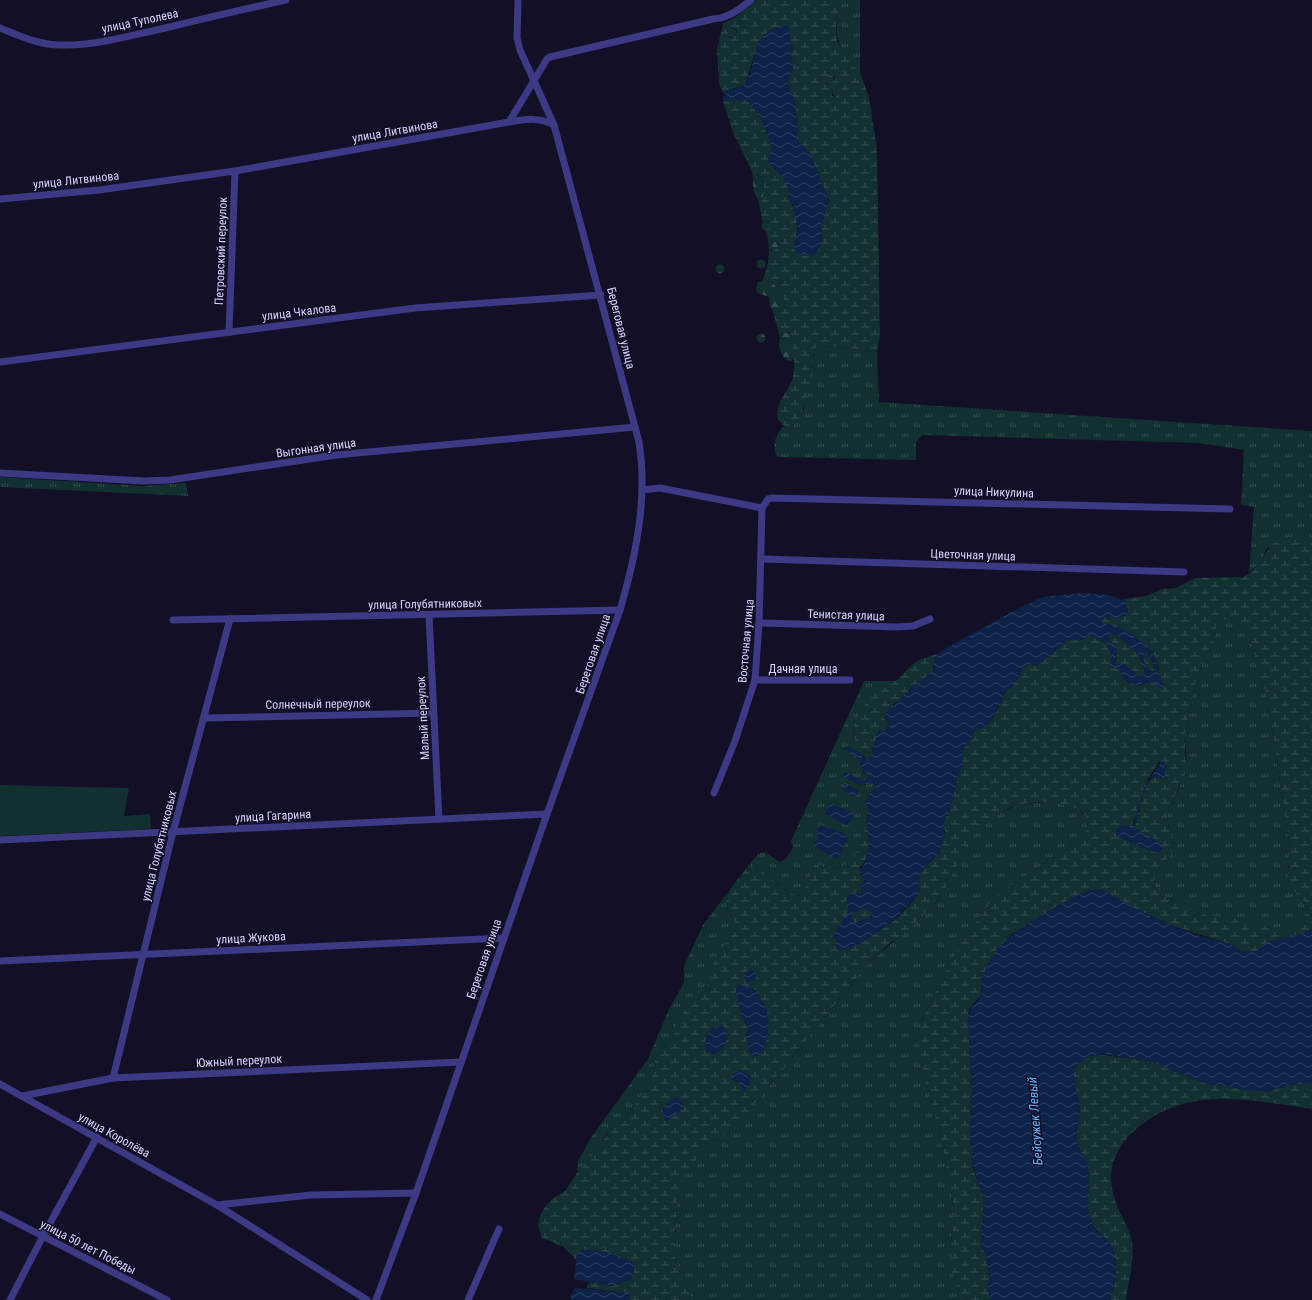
<svg xmlns="http://www.w3.org/2000/svg" width="1312" height="1300" font-family="'Roboto Condensed',sans-serif">
<defs>
<pattern id="grass-tufts" width="24" height="20" patternUnits="userSpaceOnUse"><rect width="24" height="20" fill="#12302f"/><path d="M3 7l-1-3M5 7V3M7 7l1-3M15 17l-1-3M17 17v-4M19 17l1-3" fill="none" stroke="#344d4e"/></pattern>
<pattern id="forest-firs" width="22" height="20" patternUnits="userSpaceOnUse"><rect width="22" height="20" fill="#12302f"/><path d="M5 1l3.5 6h-7zM16 11l3.5 6h-7z" fill="#344d4e"/></pattern>
<pattern id="wetland-marsh" width="20" height="14" patternUnits="userSpaceOnUse"><rect width="20" height="14" fill="#12302f"/><path d="M1 5h8M5 5V1M11 12h8M15 12V8" fill="none" stroke="#344d4e"/></pattern>
<pattern id="water-waves" width="16" height="10" patternUnits="userSpaceOnUse"><rect width="16" height="10" fill="#0c2248"/><path d="M0 5q4-4 8 0t8 0" fill="none" stroke="#2f4163"/></pattern>
</defs>
<rect width="100%" height="100%" fill="#130f26"/>
<g fill="url(#grass-tufts)">
<path d="M838,0H860V73C847,58 835,45 837,24C837,16 841,8 838,0Z"/>
<path d="M825,346L877,352L879,402L1312,431V542L1304,539L1267,548L1261,561L1249,573L1254,507L1241,505L1244,450L1199,443L922,435L916,442V460L777,457C771,444 776,436 783,426L790,429L804,410L815,348Z"/>
<polygon points="0,477 143,486 186,483 188,496 0,487"/>
<polygon points="1223,619 1244,626 1248,632 1268,701 1290,849 1288,876 1289,886 1302,899 1306,907 1305,914 1300,921 1287,930 1275,930 1240,919 1210,916 1199,913 1181,901 1163,896 1155,889 1154,882 1156,874 1173,851 1174,845 1168,824 1167,813 1180,786 1186,757 1185,735 1195,684 1205,657 1213,642 1217,626"/>
<path d="M864,681H897C874,695 854,709 853,738L866,752L872,754L867,764L864,756L847,746L861,760L860,767L863,773L869,776L865,782L849,775L847,779L865,785L873,783L875,786L866,805L869,809C865,818 867,829 864,839C862,844 858,850 855,855C843,872 833,871 815,864L806,888L799,896C779,890 768,871 749,865L758,854L764,852L780,862L786,859L793,848L791,841Z"/>
<path d="M1020,804C1040,804 1073,797 1085,817C1090,825 1086,832 1081,840L1005,889L986,909L966,935L940,982L922,1021L920,1060L938,1126L955,1212L950,1249L958,1289L967,1300H692L681,1276L674,1254V1239L678,1192L682,1180L709,1141L720,1140L734,1130L867,965C891,942 919,924 940,897C951,883 955,863 963,848C975,826 999,813 1020,804Z"/>
<path d="M728,892C724,907 728,914 738,925L709,971V981L706,988L677,1023L675,1033L672,1038L657,1053L650,1083L627,1116L620,1124L606,1134L602,1143L577,1173L578,1161L592,1136L648,1059L670,1007L684,983V966L703,925Z"/>
</g>
<g fill="url(#forest-firs)">
<circle cx="732" cy="33" r="4.5"/>
<circle cx="830" cy="80" r="4.5"/>
<circle cx="837" cy="92" r="4.5"/>
<path d="M756,175L762,178L765,193L762,198L758,199C753,193 753,186 753,179Z"/>
<circle cx="766" cy="226" r="4.5"/>
<circle cx="774" cy="246" r="4.5"/>
<circle cx="761" cy="264" r="4.5"/>
<circle cx="720" cy="269" r="4.5"/>
<polygon points="762,281 774,284 783,297 785,304 779,312 773,311 770,306 769,297 758,293 756,290 758,282"/>
<path d="M786,332L791,335L795,356L791,362C779,358 774,339 786,332Z"/>
<circle cx="761" cy="338" r="4.5"/>
</g>
<g fill="url(#wetland-marsh)" fill-rule="evenodd">
<path d="M757,0H838L840,4L836,25L837,41L848,59L860,73L869,97L877,150L880,334L877,352L825,346L815,348C809,373 811,412 790,429C765,418 783,398 791,383C796,374 795,340 788,332L782,334L780,338L773,311L779,312L785,304L783,297L774,284L762,281C769,269 772,243 765,231L770,226L768,221L763,223L758,199L762,198C765,192 765,181 760,176L756,175L753,179L752,171L733,132L723,101L744,99C757,106 769,133 772,147C773,151 769,156 768,159C776,168 784,177 788,188C790,193 789,199 791,203C796,213 799,225 796,236L815,254L822,241L821,224L829,201L814,164L797,139L798,127L794,99L787,82L793,68L791,52L793,48L791,46V39L759,41L745,85L728,90L724,94L719,84L717,50L723,23L733,19ZM732,28L737,30V33L731,38L728,37V33ZM830,75L835,77V80L829,85L826,84V80ZM837,87L841,89V92L835,97L832,96V92ZM774,241L779,243V246L773,251L770,250V246Z"/>
<path d="M1286,539H1304L1312,542V929C1296,939 1268,936 1258,951L1242,952L1233,945L1170,925L1132,907L1103,890H1091L1079,895L1034,920L1027,926L1013,933L995,952L982,979L981,995L969,1009L968,1014L972,1093L970,1142L974,1152L972,1156L973,1168L984,1199L981,1246L986,1254L990,1279L988,1287L990,1300H967L958,1289L952,1272L950,1249L955,1212L938,1126L920,1060L919,1036L922,1021L940,982L966,935L986,909L1005,889L1081,840C1107,801 1044,800 1021,804C1009,806 996,816 986,823C957,844 959,872 940,897C930,909 918,921 906,932C901,936 894,940 889,944C881,951 874,958 867,965L734,1130L720,1140L709,1141L683,1180L678,1192L674,1239V1254L681,1276L692,1300H628L627,1293L587,1288V1285L590,1282L612,1286L619,1284L577,1255L576,1260L564,1247L542,1238L538,1225L540,1216L545,1207L552,1199L565,1191L577,1173L602,1143L612,1126L620,1124L627,1116L650,1083L657,1053L672,1038L675,1033L677,1023L698,991L706,988L709,981V971L738,925C714,899 731,889 749,865C768,871 779,890 799,896L806,888L815,864C836,872 845,871 857,851C859,847 863,842 864,837C865,831 865,825 867,819C870,833 872,858 860,867L861,875L865,879L861,888L862,894L852,893L848,915L844,919L836,940L843,950C872,938 904,918 920,890C915,873 925,868 936,856L939,855L945,831L943,823L950,810L958,775L962,767V750L971,740L974,731C987,728 993,717 1000,706C1002,703 1002,697 1004,694C1006,692 1009,690 1011,688C1018,680 1019,671 1027,664L1038,665L1068,640L1084,639L1088,635L1108,644L1116,668L1119,669L1128,682L1141,685L1151,681L1163,685C1159,676 1159,665 1154,655C1146,641 1129,635 1117,627C1113,624 1107,626 1102,623V619L1105,617L1110,618L1126,601L1123,599L1146,596L1163,589L1176,588L1195,578L1244,577L1253,571L1273,543ZM1223,619L1244,626L1248,632L1268,701L1290,849L1288,876L1289,886L1302,899L1306,906L1305,914L1300,921L1287,930H1275L1240,919L1210,916L1199,913L1181,901L1163,896L1155,889L1154,882L1156,874L1173,851L1174,845L1168,824L1167,814L1185,773V735L1195,684L1205,657L1213,642L1217,626ZM1159,762L1166,766L1163,778L1154,777C1140,788 1142,813 1134,828L1140,831L1154,852L1117,835L1132,826L1148,779ZM747,986L757,991C759,1000 765,1007 768,1016L746,1036L748,1028L744,1022C744,1016 742,1015 740,1010C736,1001 743,994 747,986ZM719,1026L724,1027L727,1039L721,1050L712,1054V1028ZM741,1070L750,1076L742,1085L737,1082Z"/>
<path d="M1111,633C1124,637 1148,660 1144,676H1140L1123,664H1115L1117,654L1108,636Z"/>
<path d="M1145,649C1150,656 1156,664 1154,672L1148,669L1143,660Z"/>
<path d="M939,653C933,658 935,661 933,668C930,677 919,682 911,686C909,693 903,695 900,701L894,703L884,718L888,721L889,725L884,732L879,730L872,754C841,745 855,712 873,696C880,690 889,687 896,681C903,675 908,667 916,662C922,658 932,656 939,653Z"/>
<polygon points="866,908 872,913 871,917 855,923 851,919 851,915 859,909"/>
<path d="M1095,1054L1150,1061L1206,1084L1227,1086L1245,1090L1270,1091L1289,1085L1312,1083V1109C1250,1100 1184,1084 1133,1132C1120,1144 1110,1162 1111,1180C1113,1205 1122,1213 1130,1234C1137,1251 1128,1282 1126,1300H1110C1117,1281 1121,1256 1106,1239C1099,1231 1092,1227 1089,1215C1086,1199 1090,1183 1088,1167C1086,1158 1079,1153 1077,1142C1075,1131 1079,1125 1080,1115C1080,1100 1073,1085 1074,1070C1079,1061 1086,1057 1095,1054Z"/>
</g>
<polygon fill="#12302f" points="0,785 129,788 124,816 150,814 151,829 0,836"/>
<g fill="url(#water-waves)" fill-rule="evenodd">
<path d="M782,25L789,27L791,46L793,48L791,52L793,68L787,82L794,99L798,127L797,139L811,155L829,201C827,209 822,217 821,225C819,235 827,242 815,253C812,256 807,256 803,255C787,253 798,236 798,227C797,219 792,213 794,206L790,203L788,188L781,175L769,164L768,159L772,147L759,115L747,100L723,101V98L728,90L745,85C759,60 748,36 782,25Z"/>
<path d="M1082,593L1108,595L1126,601L1128,610L1126,616L1117,619L1105,617L1102,619V623L1117,626L1137,638L1148,647L1154,655L1163,685V689L1151,681L1137,686L1123,679L1119,669L1112,667L1110,665L1112,654L1108,650V644L1088,635L1084,639L1068,640L1038,665L1027,664C1019,671 1018,680 1011,688C1009,690 1006,692 1004,694C1002,698 1002,703 1000,706C992,717 987,728 974,731L971,740L962,750V767L958,775L950,810L943,823L945,830L939,855L935,856C925,868 915,873 920,890C909,909 860,953 837,950L835,946L838,942L832,937L838,926L842,925L844,916L848,915L849,909L846,904L847,897L852,893L862,894L861,885L865,882V879L859,871L865,863L869,845L867,813L869,809L864,803L875,786L873,783L859,785L843,776V773L845,772L865,782L869,776L860,770L861,760L843,748L847,746C856,748 864,756 868,764L877,734L879,730L884,732L889,726L888,721L883,718L890,707L900,701L902,696L910,690L911,686L928,676L933,669L935,657L946,648L1017,609L1043,597ZM1111,633C1124,637 1148,660 1144,676H1140L1123,664H1115L1117,650L1108,636ZM1145,650C1151,655 1156,664 1154,672L1148,669L1143,660ZM866,908L872,913L871,917L855,923L851,919V915L859,909Z"/>
<path d="M1162,761L1165,762V775L1163,778L1154,777C1140,787 1142,813 1134,828L1160,842L1163,847L1160,853L1154,852L1117,836L1116,831C1119,824 1126,826 1133,826L1144,787Z"/>
<polygon points="846,784 859,791 856,797 852,796 842,789 843,785"/>
<polygon points="830,803 855,814 848,826 825,814"/>
<polygon points="821,825 840,831 848,837 839,857 836,859 813,846 817,839 818,828"/>
<path d="M1098,889L1103,890L1132,907L1170,925L1193,934L1233,945L1242,952L1257,951C1268,936 1296,939 1312,929V1083L1289,1085L1270,1091L1245,1090L1227,1086L1206,1084L1150,1061L1103,1054L1086,1057L1078,1064L1074,1070C1073,1085 1080,1100 1080,1115C1079,1125 1075,1131 1077,1142C1079,1153 1086,1158 1088,1167C1090,1183 1086,1199 1089,1215C1092,1227 1099,1231 1106,1239C1121,1256 1117,1281 1110,1300H990L988,1287L990,1279L986,1254L981,1246L984,1199L971,1159L973,1152L970,1142L972,1093L968,1014C970,1007 977,1004 980,997C983,992 980,985 982,979C984,971 991,959 995,952C1007,933 1075,892 1098,889Z"/>
<circle cx="750" cy="976" r="6"/>
<path d="M740,985L747,986L757,991C758,998 761,999 764,1005C772,1018 769,1046 758,1056L751,1055C746,1046 746,1038 748,1028C743,1022 735,996 736,988Z"/>
<path d="M719,1026L724,1027C732,1037 722,1057 708,1053L705,1050L706,1037L712,1028Z"/>
<path d="M741,1070L746,1072L751,1081L746,1091L743,1090C741,1083 737,1082 731,1080V1077L734,1073Z"/>
<path d="M677,1097L680,1099L683,1104L682,1109L667,1121C657,1112 666,1100 677,1097Z"/>
<path d="M581,1250C597,1248 620,1255 634,1263L635,1268L631,1280L612,1286L574,1279L577,1255Z"/>
<polygon points="575,1288 627,1293 630,1295 628,1300 571,1300 571,1295"/>
</g>
<g fill="none" stroke-linecap="round" stroke-linejoin="round">
<g stroke="#3d3a85" stroke-width="7">
<path d="M0,28C20,36 39,45 61,45C95,46 128,36 161,29C202,19 244,9 286,0"/>
<path d="M509,122C526,119 539,117 554,125"/>
<path d="M0,199L99,190L235,171L509,122L547,59L550,57L713,19C729,18 738,10 751,0"/>
<polyline points="229,332 235,171"/>
<polyline points="0,362 415,308 601,295"/>
<polyline points="0,473 144,481 170,480 336,455 635,427"/>
<polyline points="642,490 660,488 762,508"/>
<polyline points="762,508 768,499 772,498 1230,509"/>
<polyline points="762,559 1184,572"/>
<polyline points="429,615 439,819"/>
<polyline points="173,620 620,610"/>
<polyline points="759,623 897,627 913,626 930,619"/>
<polyline points="755,680 850,680"/>
<polyline points="205,718 433,713"/>
<polyline points="714,793 735,741 755,680 759,623 762,508"/>
<polyline points="0,840 547,814"/>
<polyline points="0,961 504,938"/>
<polyline points="113,1078 173,832 230,619"/>
<polyline points="0,1084 217,1205 367,1300"/>
<polyline points="22,1096 113,1078 460,1062"/>
<polyline points="217,1205 311,1195 416,1193"/>
<polyline points="0,1214 167,1300"/>
<polyline points="10,1300 43,1236 97,1137"/>
<path d="M376,1300L416,1193L547,814L620,610C636,556 648,498 639,442L554,125L520,50L517,38L518,0"/>
<polyline points="468,1300 499,1229"/>
</g>
</g>
<g text-anchor="middle" dominant-baseline="central" stroke-width="3" stroke-linejoin="round" paint-order="stroke">
<g font-size="12" fill="#d9d4ff" stroke="#130f26">
<text transform="translate(140 21) rotate(-12)">улица Туполева</text>
<text transform="translate(395 131) rotate(-10)">улица Литвинова</text>
<text transform="translate(76 180) rotate(-6)">улица Литвинова</text>
<text transform="translate(221 251) rotate(-88)">Петровский переулок</text>
<text transform="translate(299 312) rotate(-7)">улица Чкалова</text>
<text transform="translate(621 328) rotate(76)">Береговая улица</text>
<text transform="translate(316 448) rotate(-8)">Выгонная улица</text>
<text transform="translate(994 492) rotate(2)">улица Никулина</text>
<text transform="translate(973 555) rotate(2)">Цветочная улица</text>
<text transform="translate(425 604) rotate(-1)">улица Голубятниковых</text>
<text transform="translate(846 615) rotate(2)">Тенистая улица</text>
<text transform="translate(746 641) rotate(-85)">Восточная улица</text>
<text transform="translate(593 654) rotate(-71)">Береговая улица</text>
<text x="803" y="669">Дачная улица</text>
<text transform="translate(318 704) rotate(-1)">Солнечный переулок</text>
<text transform="translate(423 718) rotate(-93)">Малый переулок</text>
<text transform="translate(273 816) rotate(-3)">улица Гагарина</text>
<text transform="translate(159 846) rotate(-76)">улица Голубятниковых</text>
<text transform="translate(251 938) rotate(-3)">улица Жукова</text>
<text transform="translate(484 959) rotate(-71)">Береговая улица</text>
<text transform="translate(239 1061) rotate(-3)">Южный переулок</text>
<text transform="translate(114 1135) rotate(29)">улица Королёва</text>
<text transform="translate(88 1247) rotate(27)">улица 50 лет Победы</text>
</g>
<g font-size="13" font-style="italic" fill="#62b6ff" stroke="#130f26">
<text transform="translate(1035 1121) rotate(-94)">Бейсужек Левый</text>
</g>
</g>
</svg>
